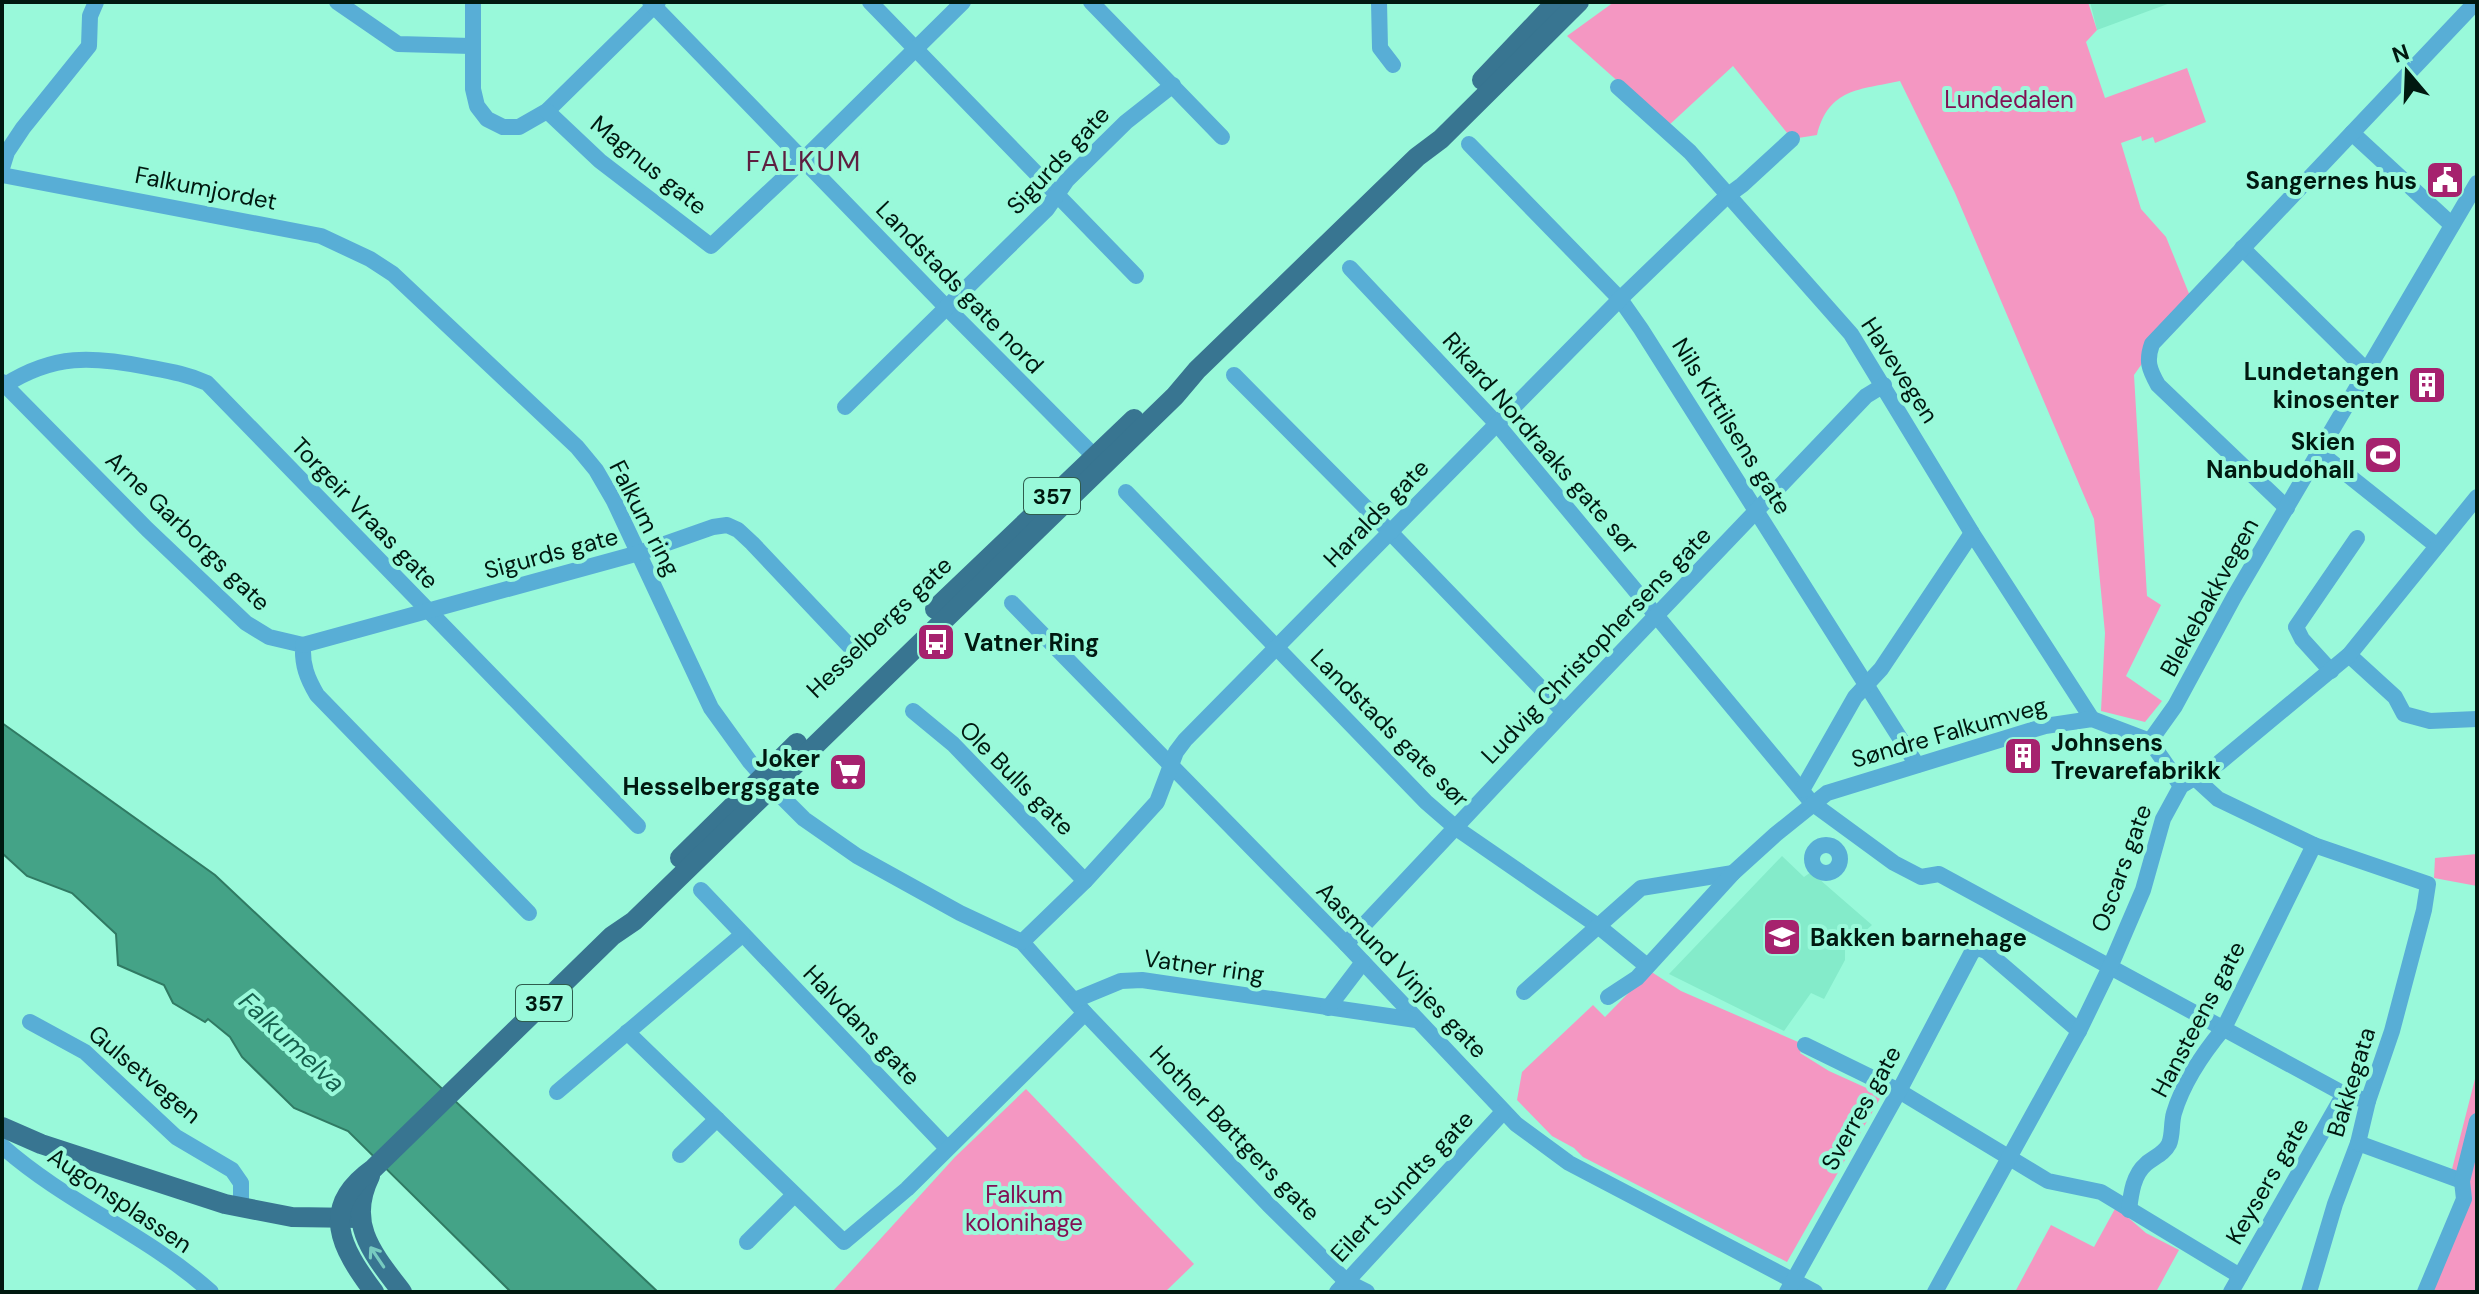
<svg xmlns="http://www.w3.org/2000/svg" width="2479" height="1294" font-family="'DM Sans',sans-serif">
<rect width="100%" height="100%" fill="#99f9da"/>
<g fill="#84ebca">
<polygon points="2090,2 2173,2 2097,30"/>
<polygon points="1782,856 1804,877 1811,872 1872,925 1845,949 1845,960 1824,999 1811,993 1784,1031 1669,974"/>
</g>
<g fill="#f497c2">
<path d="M1614,2H2088L2097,30L2086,42L2105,98L2187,68L2206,122L2155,143L2153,137L2142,141L2141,136L2121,143L2141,209L2166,237L2190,296L2134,375L2147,596L2161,605L2126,676L2162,701L2145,722L2101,711L2105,633L2094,519L1955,193L1900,81C1859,90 1829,88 1817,135L1792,139L1733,66L1668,126L1567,36Z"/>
<polygon points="2477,854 2477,886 2434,878 2435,858"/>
<polygon points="1650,971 1681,991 1805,1045 1800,1053 1829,1071 1882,1095 1787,1262 1583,1157 1574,1148 1552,1136 1517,1100 1522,1072 1593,1005 1605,1017"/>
<polygon points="2477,1071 2477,1292 2425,1292 2464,1199 2450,1177"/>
<polygon points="1026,1089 1194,1264 1165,1292 832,1292 955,1157"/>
<polygon points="2116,1207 2146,1233 2179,1250 2156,1292 2015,1292 2051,1225 2094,1247"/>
</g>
<polygon fill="#44a387" stroke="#307a63" stroke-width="2" points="2,723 215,875 658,1292 511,1292 348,1131 294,1108 242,1057 230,1037 208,1019 205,1022 173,1003 164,985 118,965 116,934 72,893 27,876 2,853"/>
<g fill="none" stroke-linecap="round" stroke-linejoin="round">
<g stroke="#58aed6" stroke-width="16">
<polyline points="337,2 398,44 471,46"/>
<polyline points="473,2 473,89 477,106 487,119 503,127 519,127 547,111 658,2"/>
<polyline points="650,2 947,308 1102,464"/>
<polyline points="870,2 1136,276"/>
<polyline points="1091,2 1222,137"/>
<polyline points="1379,2 1380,48 1393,65"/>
<polyline points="1618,87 1690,152 1851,334 1972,533 2092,719"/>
<polyline points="547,111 600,161 711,246 803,160 963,2"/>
<polyline points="2352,133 2452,225"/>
<polyline points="1469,144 1620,299 1641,329 1917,765"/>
<polyline points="2,168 7,152 23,128 89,46 90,16 96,2"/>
<polyline points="2,175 321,236 370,259 393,274 577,447 596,470 614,501 711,708 750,762 772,787 804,819 857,856 960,913 1022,942 1085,1013 1268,1204 1347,1282 1367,1292"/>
<polyline points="2242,248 2367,371"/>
<polyline points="1350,268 1497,424 1812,803 1894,863 1921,877 1939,874 2344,1094 2368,1101"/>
<polyline points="1234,375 1390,532 1564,712"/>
<path d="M2,382L147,529L246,623L269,637L303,645C302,665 307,678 317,695L529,913"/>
<path d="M5,385C54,354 92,356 147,367C168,371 187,374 207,383L638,826"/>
<polyline points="845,407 1047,209 1067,180 1126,122 1173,85"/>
<polyline points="2319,452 2437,546"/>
<polyline points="1126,492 1426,802 1456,828 1598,926 1647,966"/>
<path d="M2287,508L2158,385C2149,369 2146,361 2152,344L2476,2"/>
<polyline points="1012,603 1346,944 1516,1124 1569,1163 1815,1292"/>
<polyline points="303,645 639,553 713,527 727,525 738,530 752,543 856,653"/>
<polyline points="2349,655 2395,697 2404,714 2430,721 2477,719"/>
<polyline points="2331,671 2302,639 2296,627 2357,538"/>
<polyline points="913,711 953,744 1085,881"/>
<polyline points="2150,741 2175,706 2234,597 2477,183"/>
<polyline points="2195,778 2218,799 2314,845 2428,884 2424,910 2392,1031 2368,1101 2358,1143 2335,1204 2309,1292"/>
<polyline points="1802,790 1855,697 1881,669 1972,533"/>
<circle cx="1826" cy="859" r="14"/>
<polyline points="701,890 947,1148"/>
<polyline points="1022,942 1085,881 1157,802 1176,752 1185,740 1620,299 1727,196 1742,185 1792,139"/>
<polyline points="1346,944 1564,712 1866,396 1884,385"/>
<polyline points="1524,992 1641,888 1733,873"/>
<polyline points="1608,997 1637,978 1733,873 1776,834 1827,793 2045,726 2092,719 2150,741 2181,786"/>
<polyline points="1075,1000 1121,981 1142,980 1416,1020"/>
<polyline points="1328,1008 1363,962"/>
<polyline points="30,1022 85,1052 176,1137 232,1170 241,1183 241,1208"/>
<polyline points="627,1032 844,1242 907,1189 1085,1013"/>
<polyline points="1805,1045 1899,1091 2048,1181 2101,1192 2240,1276"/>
<polyline points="557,1092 742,935"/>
<polyline points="2358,1143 2462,1181"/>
<path d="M2,1146C66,1203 148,1235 211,1292"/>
<polyline points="680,1155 717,1119"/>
<path d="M2129,1210C2131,1194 2133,1175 2146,1164C2154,1157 2164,1154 2169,1144C2173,1135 2171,1123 2174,1113C2183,1083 2204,1052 2224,1028L2314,845"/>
<polyline points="747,1242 794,1195"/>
<polyline points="1337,1292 1503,1112"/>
<polyline points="1787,1292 1899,1091 1972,952 1978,948 1986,951 2079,1031"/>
<polyline points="1935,1292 2079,1031 2110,967 2143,890 2163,819 2181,786 2219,763 2349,655 2477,497"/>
<polyline points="2231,1292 2344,1094"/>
<polyline points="2425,1292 2464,1199 2462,1181 2477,1121"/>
</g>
<g stroke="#387591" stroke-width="20">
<polyline points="1482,80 1556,2"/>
<polyline points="935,609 1134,419"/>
<polyline points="680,858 797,743"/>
<polyline points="2,1127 41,1144 225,1204 292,1217 359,1218"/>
<path d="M370,1176C346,1224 373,1254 402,1292"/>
<path d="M374,1292C341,1248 318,1208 373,1169L612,936L634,921L1175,396L1197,370L1417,157L1441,139L1579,2"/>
</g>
</g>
<defs><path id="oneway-shaft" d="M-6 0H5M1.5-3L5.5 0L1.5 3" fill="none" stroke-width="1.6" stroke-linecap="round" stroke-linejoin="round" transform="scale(2)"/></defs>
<use stroke="#77cbc0" href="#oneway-shaft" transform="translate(377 1257) rotate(-124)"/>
<defs>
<symbol id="civic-square" viewBox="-11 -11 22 22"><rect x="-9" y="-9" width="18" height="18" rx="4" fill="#a6226e" stroke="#99f9da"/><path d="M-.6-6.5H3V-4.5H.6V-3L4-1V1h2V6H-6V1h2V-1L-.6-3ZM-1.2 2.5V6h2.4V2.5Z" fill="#fff"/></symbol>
<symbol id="building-square" viewBox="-11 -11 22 22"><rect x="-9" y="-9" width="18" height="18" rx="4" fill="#a6226e" stroke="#99f9da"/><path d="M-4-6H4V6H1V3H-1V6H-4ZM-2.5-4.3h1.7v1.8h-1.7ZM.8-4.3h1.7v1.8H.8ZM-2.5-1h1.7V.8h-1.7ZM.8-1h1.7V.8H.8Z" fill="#fff"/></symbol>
<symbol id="stadium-square" viewBox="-11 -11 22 22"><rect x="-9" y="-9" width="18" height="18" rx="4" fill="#a6226e" stroke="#99f9da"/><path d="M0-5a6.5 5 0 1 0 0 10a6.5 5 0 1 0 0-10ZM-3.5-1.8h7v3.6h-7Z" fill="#fff"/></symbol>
<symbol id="bus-square" viewBox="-11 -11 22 22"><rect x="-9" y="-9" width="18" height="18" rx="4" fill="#a6226e" stroke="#99f9da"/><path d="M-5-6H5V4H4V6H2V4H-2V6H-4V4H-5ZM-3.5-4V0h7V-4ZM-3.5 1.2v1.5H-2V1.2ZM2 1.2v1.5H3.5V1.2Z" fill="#fff"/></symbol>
<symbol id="supermarket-square" viewBox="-11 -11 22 22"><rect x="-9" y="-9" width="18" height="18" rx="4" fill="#a6226e" stroke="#99f9da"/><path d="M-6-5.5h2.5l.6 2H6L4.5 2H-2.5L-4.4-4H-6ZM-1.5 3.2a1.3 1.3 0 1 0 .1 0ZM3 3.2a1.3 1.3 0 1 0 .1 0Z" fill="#fff"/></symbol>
<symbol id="school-square" viewBox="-11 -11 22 22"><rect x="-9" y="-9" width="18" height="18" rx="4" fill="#a6226e" stroke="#99f9da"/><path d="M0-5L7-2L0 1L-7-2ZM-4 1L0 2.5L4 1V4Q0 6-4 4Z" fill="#fff"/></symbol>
</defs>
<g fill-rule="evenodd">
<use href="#civic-square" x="2423" y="158" width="44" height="44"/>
<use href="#building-square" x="2405" y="363" width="44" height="44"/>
<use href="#stadium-square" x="2361" y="433" width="44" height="44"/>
<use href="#bus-square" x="914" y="620" width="44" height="44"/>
<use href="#building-square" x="2001" y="734" width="44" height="44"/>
<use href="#supermarket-square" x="826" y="750" width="44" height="44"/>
<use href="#school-square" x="1760" y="915" width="44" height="44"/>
</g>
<g text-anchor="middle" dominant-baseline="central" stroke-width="8" stroke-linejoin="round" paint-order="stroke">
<g fill="#99f9da" stroke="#2e5c4d" stroke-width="2">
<rect x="1024" y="478" width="56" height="36" rx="6"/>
<rect x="516" y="985" width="56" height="36" rx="6"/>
</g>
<g font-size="22" font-weight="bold" fill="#001910">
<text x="1052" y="496">357</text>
<text x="544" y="1003">357</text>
</g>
<g font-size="24" fill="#821154" stroke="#99f9da">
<text x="2009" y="99">Lundedalen</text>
<text x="1024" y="1194">Falkum<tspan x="1024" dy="28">kolonihage</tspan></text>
</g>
<g font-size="24" fill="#001910" stroke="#99f9da">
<text transform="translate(1058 160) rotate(-47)">Sigurds gate</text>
<text transform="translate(649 165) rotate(39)">Magnus gate</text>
<text transform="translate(206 188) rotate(11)">Falkumjordet</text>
<text transform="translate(960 287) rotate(46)">Landstads gate nord</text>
<text transform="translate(1900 370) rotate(57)">Havevegen</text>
<text transform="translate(1732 426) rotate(58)">Nils Kittilsens gate</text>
<text transform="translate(1541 443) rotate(49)">Rikard Nordraaks gate sør</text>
<text transform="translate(365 513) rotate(46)">Torgeir Vraas gate</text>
<text transform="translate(1376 513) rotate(-46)">Haralds gate</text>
<text transform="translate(645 518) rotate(63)">Falkum ring</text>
<text transform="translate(188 531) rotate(44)">Arne Garborgs gate</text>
<text transform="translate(551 553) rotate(-15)">Sigurds gate</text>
<text transform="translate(2209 597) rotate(-61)">Blekebakkvegen</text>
<text transform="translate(879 627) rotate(-44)">Hesselbergs gate</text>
<text transform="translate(1596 645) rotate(-46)">Ludvig Christophersens gate</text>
<text transform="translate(1390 728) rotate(45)">Landstads gate sør</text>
<text transform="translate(1949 732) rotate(-16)">Søndre Falkumveg</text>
<text transform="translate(1017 778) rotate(45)">Ole Bulls gate</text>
<text transform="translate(2121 868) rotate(-70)">Oscars gate</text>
<text transform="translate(1204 966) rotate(8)">Vatner ring</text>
<text transform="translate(1402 970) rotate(46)">Aasmund Vinjes gate</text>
<text transform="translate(2198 1019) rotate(-62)">Hansteens gate</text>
<text transform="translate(862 1025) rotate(46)">Halvdans gate</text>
<text transform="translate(145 1074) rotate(40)">Gulsetvegen</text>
<text transform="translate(2351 1082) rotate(-73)">Bakkegata</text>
<text transform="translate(1861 1108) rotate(-61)">Sverres gate</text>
<text transform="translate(1235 1133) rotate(46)">Hother Bøttgers gate</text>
<text transform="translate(2267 1181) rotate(-60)">Keysers gate</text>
<text transform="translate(1402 1186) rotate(-47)">Eilert Sundts gate</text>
<text transform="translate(120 1200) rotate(34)">Augonsplassen</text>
</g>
<g font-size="24" font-weight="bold" fill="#001910" stroke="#99f9da" text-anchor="end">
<text x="2417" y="180">Sangernes hus</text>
<text x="2399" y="371">Lundetangen<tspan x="2399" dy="28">kinosenter</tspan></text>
<text x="2355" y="441">Skien<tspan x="2355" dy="28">Nanbudohall</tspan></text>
<text x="964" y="642" text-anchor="start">Vatner Ring</text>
<text x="2051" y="742" text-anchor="start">Johnsens<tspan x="2051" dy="28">Trevarefabrikk</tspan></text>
<text x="820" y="758">Joker<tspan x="820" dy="28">Hesselbergsgate</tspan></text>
<text x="1810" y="937" text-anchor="start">Bakken barnehage</text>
</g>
<g font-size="26" font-style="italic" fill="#15604d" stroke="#99f9da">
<text transform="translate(292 1042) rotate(43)">Falkumelva</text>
</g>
<g font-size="28" letter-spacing="2" fill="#5e1f40" stroke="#99f9da">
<text x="804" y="161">FALKUM</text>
</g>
</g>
<rect width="2479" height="1294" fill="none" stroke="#001910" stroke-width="8"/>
<g transform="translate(2407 72) rotate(341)" stroke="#99f9da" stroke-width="6" paint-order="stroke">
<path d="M0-6L14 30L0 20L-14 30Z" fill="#001910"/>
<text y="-12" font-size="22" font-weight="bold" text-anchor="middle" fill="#001910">N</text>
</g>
</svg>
